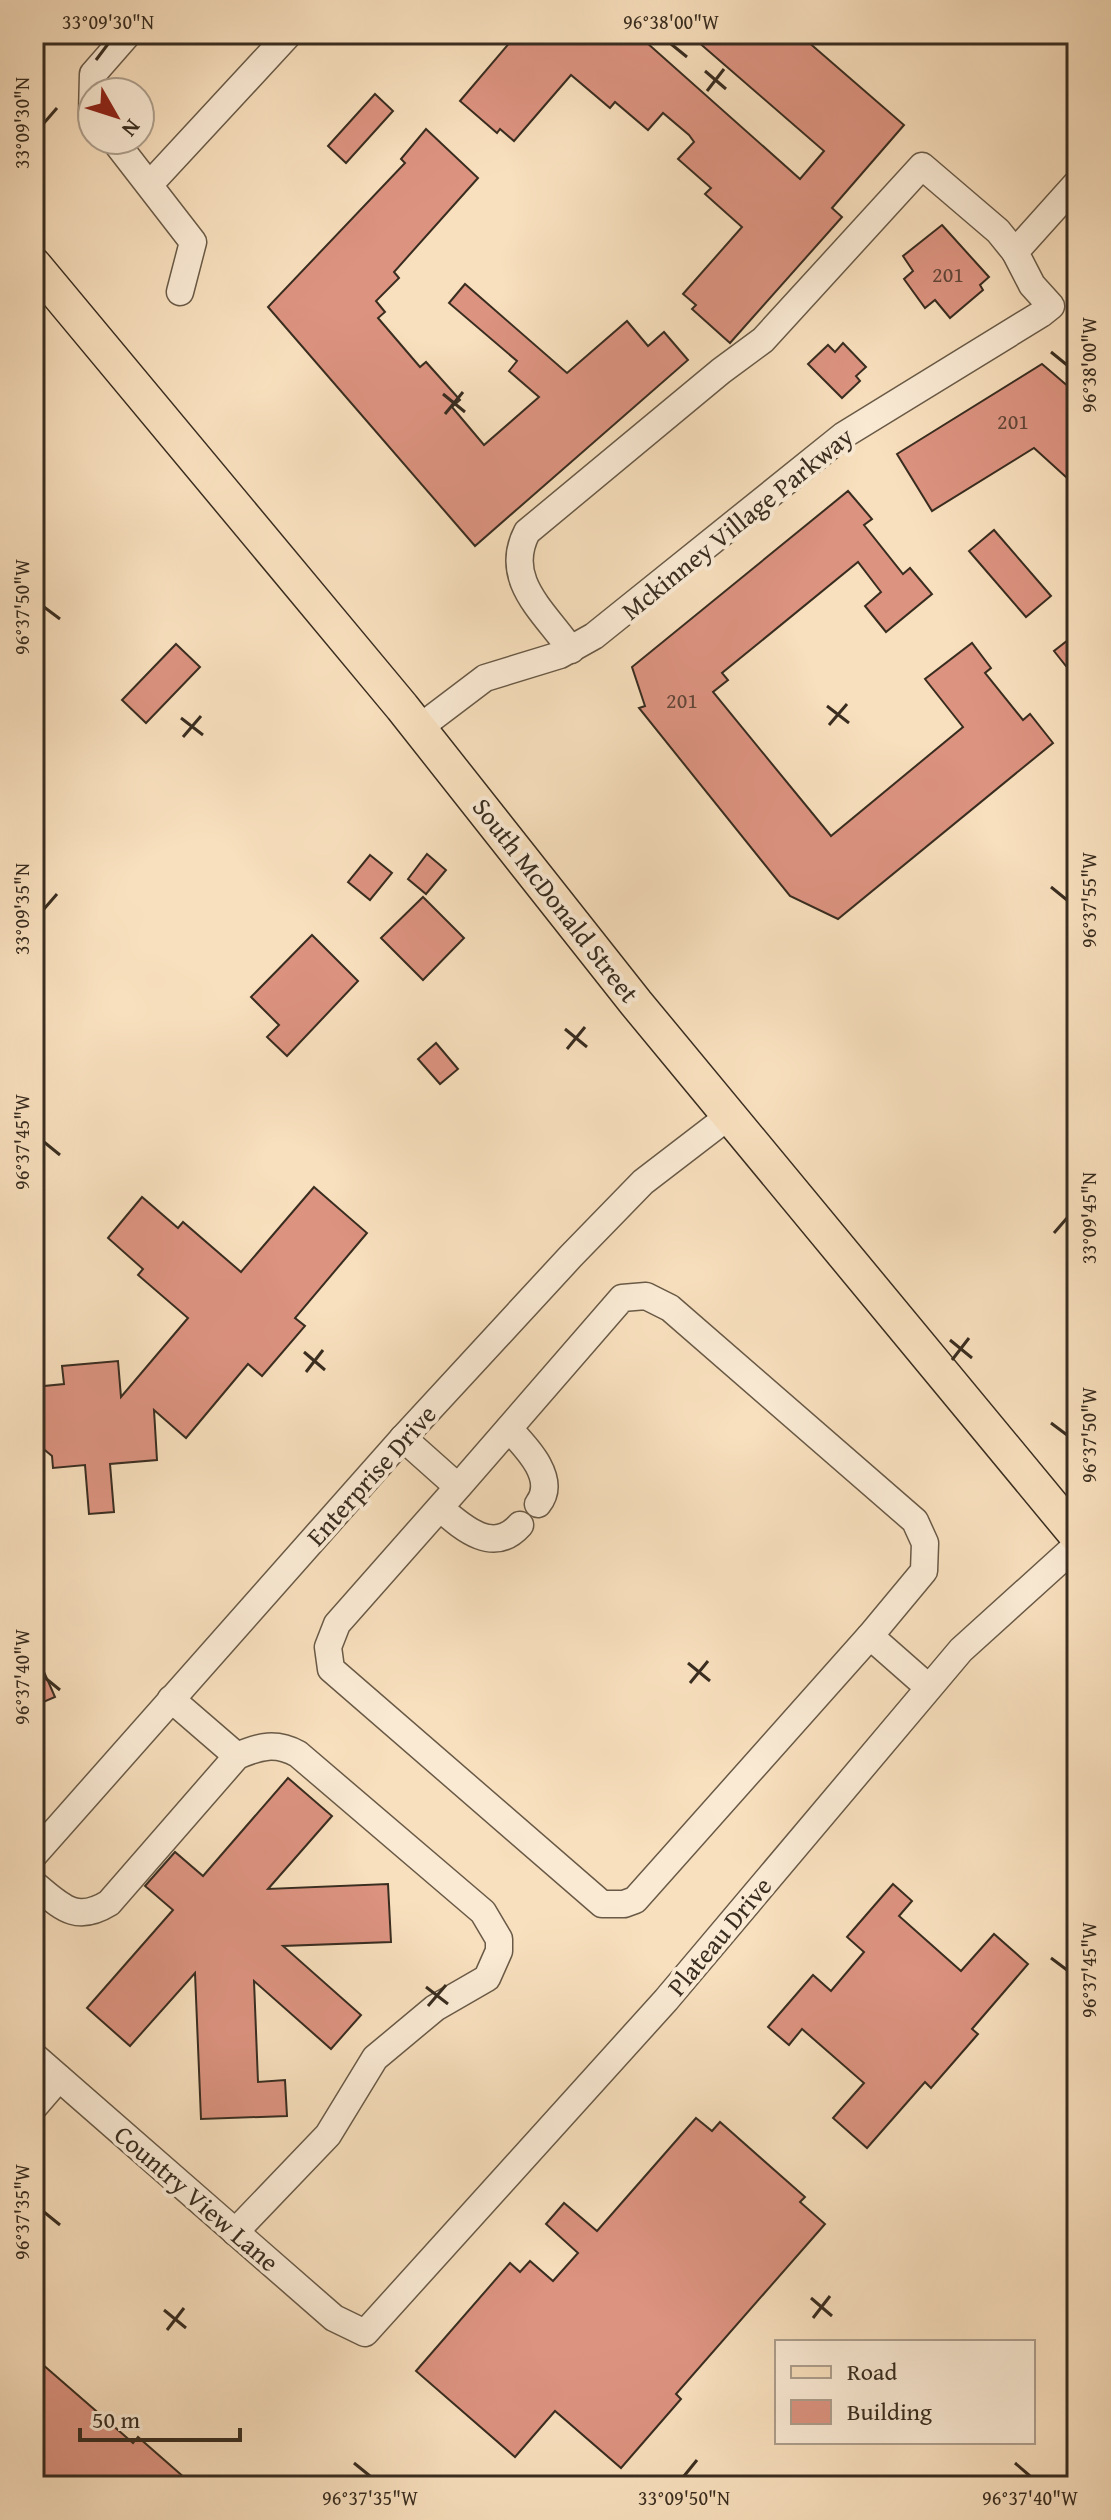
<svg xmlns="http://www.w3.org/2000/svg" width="1111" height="2520" font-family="'Gentium Book Plus',serif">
<rect width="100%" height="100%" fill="#f8dfbd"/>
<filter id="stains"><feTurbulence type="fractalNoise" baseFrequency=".0025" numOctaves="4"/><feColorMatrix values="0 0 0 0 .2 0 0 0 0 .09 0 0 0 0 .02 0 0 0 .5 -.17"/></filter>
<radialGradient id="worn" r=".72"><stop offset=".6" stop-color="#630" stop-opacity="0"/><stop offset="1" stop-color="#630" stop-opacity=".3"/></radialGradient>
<g fill="#dc9380" stroke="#392d20" stroke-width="2">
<polygon points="517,34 637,34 800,179 824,151 689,34 799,34 904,125 832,208 842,217 730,343 692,309 696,305 683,294 742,227 705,194 711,188 678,159 694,142 689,135 663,113 648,130 615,102 610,108 571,75 514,141 500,129 497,133 460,101"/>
<polygon points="375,94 393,111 346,163 328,146"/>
<polygon points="426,129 478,178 394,272 399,278 376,301 385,312 378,318 420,367 426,362 460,400 452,407 484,445 539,397 509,371 517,361 449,303 465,284 567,373 627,321 648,346 664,332 688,360 475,546 268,307 405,163 401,159"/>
<polygon points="942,225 989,277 980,285 983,290 950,318 935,300 925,308 904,279 913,271 903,256"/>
<polygon points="843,343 866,367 856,376 860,381 842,398 808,364 828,345 835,352"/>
<polygon points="1042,364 1077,394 1077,487 1034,448 932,511 897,454"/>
<polygon points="848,491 872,519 864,525 903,574 910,568 932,594 886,632 865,606 881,592 858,562 722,673 728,680 713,692 831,836 963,727 925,679 972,643 991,668 985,673 1023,720 1030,714 1053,743 838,919 790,896 639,708 645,706 632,667"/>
<polygon points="994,530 1051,596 1026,617 969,551"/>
<polygon points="1077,633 1077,680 1054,651"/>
<polygon points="176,644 200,667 146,723 122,700"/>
<polygon points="427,854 446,870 426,894 408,879"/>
<polygon points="370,855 392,873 370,900 348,882"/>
<polygon points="423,897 464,938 423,980 381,938"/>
<polygon points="312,935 358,981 287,1056 267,1037 279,1025 251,997"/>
<polygon points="436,1043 458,1069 440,1084 418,1059"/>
<polygon points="314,1187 367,1233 295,1318 305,1326 262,1376 248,1364 186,1438 154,1410 157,1460 110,1464 114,1512 89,1514 85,1465 53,1468 52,1456 34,1441 34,1387 64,1384 62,1366 118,1361 121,1397 188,1318 138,1275 143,1269 108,1238 142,1197 178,1228 183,1222 241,1272"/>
<polygon points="34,1649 55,1697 34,1706"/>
<polygon points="288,1778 332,1816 268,1889 388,1884 391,1942 283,1946 361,2015 331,2049 254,1981 258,2082 285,2080 287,2116 201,2119 195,1973 130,2046 87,2008 173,1910 145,1886 175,1852 203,1876"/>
<polygon points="893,1884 912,1901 899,1916 961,1971 994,1934 1028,1964 972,2029 978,2034 931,2088 925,2082 867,2148 833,2118 864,2083 802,2029 789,2045 768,2027 813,1975 831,1991 864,1952 847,1937"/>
<polygon points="696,2118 712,2131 720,2122 805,2197 800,2202 825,2224 676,2394 681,2399 621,2468 555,2411 515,2457 416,2371 510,2263 520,2272 530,2261 553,2281 578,2253 546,2224 564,2203 597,2231"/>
<polygon points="34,2357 133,2443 138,2437 194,2486 34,2486"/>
</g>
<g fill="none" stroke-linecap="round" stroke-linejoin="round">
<defs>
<g id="minor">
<polyline points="92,115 93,74 128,34"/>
<polyline points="114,140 193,242 180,292"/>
<polyline points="151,183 289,34"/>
<path d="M571,650C545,612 502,580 527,532L721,371L763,340L922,166L998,231L1015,252"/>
<polyline points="419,728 485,678 560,655 594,636 844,435 1041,314 1051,306 1032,285 1015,252 1077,183"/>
<path d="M509,1429C526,1447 558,1479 538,1504"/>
<polyline points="403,1438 458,1487 337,1624 328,1647 331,1669 602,1904 624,1904 635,1900 870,1636 924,1571 925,1543 915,1521 670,1308 646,1296 622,1298 458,1487"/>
<path d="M440,1508C463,1528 493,1555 520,1525"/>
<polyline points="870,1636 928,1687"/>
<polyline points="171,1699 237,1756"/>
<polyline points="34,1855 403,1438 571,1256 643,1182 729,1116"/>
<path d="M34,1884C61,1906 75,1924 109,1903L237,1756C260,1746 276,1742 298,1754L483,1912L499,1939V1951L487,1978L435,2008L375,2058L328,2135L235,2232"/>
<polyline points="34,2056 334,2318 365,2333 666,2000 961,1650 1077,1545"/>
<polyline points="34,2107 59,2078"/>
</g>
<polyline id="major" points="34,265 402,707 636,1003 1077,1536"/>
</defs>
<use href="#minor" stroke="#695a47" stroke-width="29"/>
<use href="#major" stroke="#392d20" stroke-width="37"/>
<use href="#minor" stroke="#faead4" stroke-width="26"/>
<use href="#major" stroke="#f8dfbd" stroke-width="34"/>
</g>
<path fill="none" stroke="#392d20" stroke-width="3" d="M671,44L687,57M96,60L108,44M705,71L726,89M707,91L724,69M44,123L57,108M1051,352L1067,365M443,394L465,412M445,414L463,392M44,607L60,619M827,706L849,723M181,718L203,735M829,725L847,704M183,737L201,716M1051,887L1067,900M44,909L57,894M565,1029L587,1047M567,1049L585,1027M44,1142L60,1155M1054,1233L1067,1218M950,1340L972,1358M304,1352L325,1370M952,1360L969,1338M306,1372L323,1350M1051,1423L1067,1435M688,1663L710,1681M44,1677L60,1690M690,1683L708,1661M1051,1958L1067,1970M426,1987L448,2004M428,2006L446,1985M44,2212L60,2225M811,2298L832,2316M164,2310L186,2328M813,2318L830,2296M167,2330L184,2308M354,2463L370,2476M1015,2463L1030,2476M684,2476L697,2460"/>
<g text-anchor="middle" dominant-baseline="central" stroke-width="8" stroke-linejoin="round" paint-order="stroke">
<g font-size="22" fill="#624638">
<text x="948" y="274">201</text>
<text x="1013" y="421">201</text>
<text x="682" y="700">201</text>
</g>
<g font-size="26" fill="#392d20" stroke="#faead4">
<text transform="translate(737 523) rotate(-39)">Mckinney Village Parkway</text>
<text transform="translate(556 900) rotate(52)">South McDonald Street</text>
<text transform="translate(371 1475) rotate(-48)">Enterprise Drive</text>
<text transform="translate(719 1936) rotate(-50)">Plateau Drive</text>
<text transform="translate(197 2198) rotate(41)">Country View Lane</text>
</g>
</g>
<rect width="1111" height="2520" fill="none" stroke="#f8dfbd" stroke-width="88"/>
<rect x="775" y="2340" width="260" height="104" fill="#faead4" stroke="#ad9e8c" stroke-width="2"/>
<rect x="791" y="2366" width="40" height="12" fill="#f8dfbd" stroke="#ad9e8c" stroke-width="2"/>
<text x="847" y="2380" font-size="24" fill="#392d20">Road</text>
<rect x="791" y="2400" width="40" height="24" fill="#dc9380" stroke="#ad9e8c" stroke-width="2"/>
<text x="847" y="2420" font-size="24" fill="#392d20">Building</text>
<g transform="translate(116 116) rotate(129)"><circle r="38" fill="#faead4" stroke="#ad9e8c" stroke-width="2"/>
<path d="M0-6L14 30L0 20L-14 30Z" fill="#8f2418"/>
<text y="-12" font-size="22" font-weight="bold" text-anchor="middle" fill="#392d20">N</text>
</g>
<path d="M80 2428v12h160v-12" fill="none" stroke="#392d20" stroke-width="4"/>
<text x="92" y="2428" font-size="24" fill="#392d20" stroke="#faead4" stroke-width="6" paint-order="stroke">50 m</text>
<rect x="44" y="44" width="1023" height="2432" fill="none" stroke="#392d20" stroke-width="3"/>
<g font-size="20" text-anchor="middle" fill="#392d20">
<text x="108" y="29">33°09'30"N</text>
<text x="671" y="29">96°38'00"W</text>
<text transform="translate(22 123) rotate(-90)" y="7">33°09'30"N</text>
<text transform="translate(1089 365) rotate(-90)" y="7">96°38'00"W</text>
<text transform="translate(22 607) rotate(-90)" y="7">96°37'50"W</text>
<text transform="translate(1089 900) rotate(-90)" y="7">96°37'55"W</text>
<text transform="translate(22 909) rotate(-90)" y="7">33°09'35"N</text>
<text transform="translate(22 1142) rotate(-90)" y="7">96°37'45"W</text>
<text transform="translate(1089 1218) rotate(-90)" y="7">33°09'45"N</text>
<text transform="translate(1089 1435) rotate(-90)" y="7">96°37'50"W</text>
<text transform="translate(22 1677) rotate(-90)" y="7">96°37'40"W</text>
<text transform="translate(1089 1970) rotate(-90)" y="7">96°37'45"W</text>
<text transform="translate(22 2212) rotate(-90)" y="7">96°37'35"W</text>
<text x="370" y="2505">96°37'35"W</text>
<text x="684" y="2505">33°09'50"N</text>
<text x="1030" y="2505">96°37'40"W</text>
</g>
<rect width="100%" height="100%" filter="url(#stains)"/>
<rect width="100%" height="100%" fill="url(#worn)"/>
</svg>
